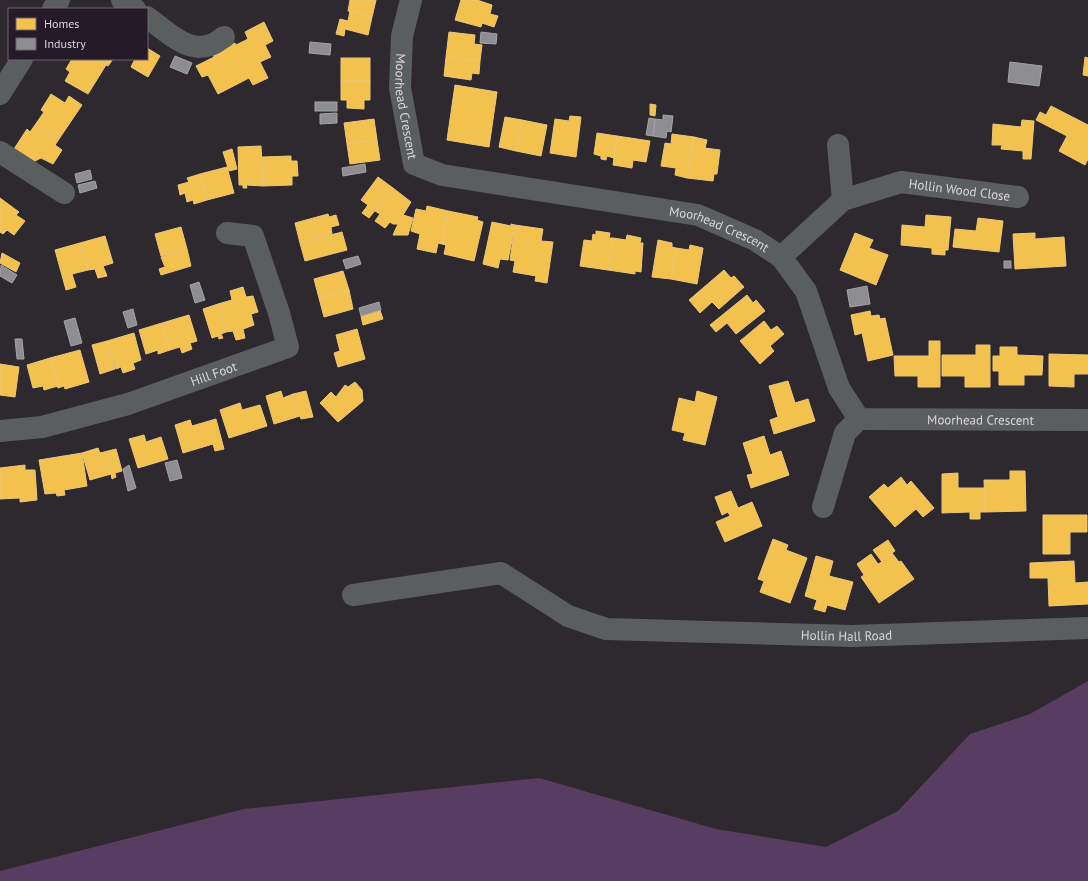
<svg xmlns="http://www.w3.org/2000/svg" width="1088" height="881" font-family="'PT Sans',sans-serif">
<rect width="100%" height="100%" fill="#2e282f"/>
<polygon fill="#583c61" points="1088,681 1088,881 0,881 0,871 244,809 539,778 716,829 826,847 898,811 970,734 1030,714"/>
<g fill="#f2c14e" stroke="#ebc779">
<polygon points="350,0 376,0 372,17 348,11"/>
<polygon points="461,0 477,0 492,5 490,14 498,16 494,27 482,23 481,27 455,20"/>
<polygon points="350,11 372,17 368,35 345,29 344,36 336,34 340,19 348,21"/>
<polygon points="264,22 273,41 265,45 271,57 260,62 268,78 253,85 249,78 218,94 208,75 202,77 196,66 214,57 213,53 235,43 236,45 248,39 245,32"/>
<polygon points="449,32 475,35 474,44 482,45 480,61 446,57"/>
<polygon points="147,48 160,56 148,77 131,67 135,59 147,59"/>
<polygon points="446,57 480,61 479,74 472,73 471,80 444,76"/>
<polygon points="1085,57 1088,58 1088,76 1083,75"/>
<rect x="341" y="58" width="29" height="23"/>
<polygon points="72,59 96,59 106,65 88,94 65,81 70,72 66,69"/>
<polygon points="96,59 113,59 108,66"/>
<polygon points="341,81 370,81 370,100 364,100 364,109 347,108 347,100 341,100"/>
<polygon points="455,85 497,92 489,147 447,140"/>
<polygon points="51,94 65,103 69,96 82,105 59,139 35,125 44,112 41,110"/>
<polygon points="650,104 656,105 655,116 650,115"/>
<polygon points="1051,106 1088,125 1088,159 1085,165 1059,151 1067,136 1036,120 1040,112 1046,115"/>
<polygon points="570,116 581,117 576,157 550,153 555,119 569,121"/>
<polygon points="505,117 522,120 516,151 499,147"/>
<polygon points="374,119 377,140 347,144 344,123"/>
<polygon points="522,120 547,125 541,156 516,151"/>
<polygon points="1022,120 1034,121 1031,159 1023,159 1023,151 1001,149 1002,145 992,145 993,124 1021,127"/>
<polygon points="35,125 59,139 55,145 62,150 53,164 41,158 33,162 14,149 27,129 30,132"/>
<polygon points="597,133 617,136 614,158 607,156 606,160 601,159 601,156 594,154"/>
<polygon points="672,134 694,137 687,178 675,175 676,168 661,166 665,143 671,144"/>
<polygon points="617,136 650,141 646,162 633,160 632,168 613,165"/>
<polygon points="694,137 707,140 705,148 720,150 717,174 714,174 713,181 687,178"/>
<polygon points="377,140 380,160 350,164 347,144"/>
<polygon points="261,146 263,186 246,185 247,188 243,188 243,185 239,185 238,147"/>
<polygon points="232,149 237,169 229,171 223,152"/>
<polygon points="291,156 291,161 297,161 298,176 292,176 292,185 263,186 262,157"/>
<polygon points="227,167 234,193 207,200 200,174"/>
<polygon points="200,174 207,200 194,204 193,200 187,202 185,193 180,195 178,185 189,182 187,178"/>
<polygon points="378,177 393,188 369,218 362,213 368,205 361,200"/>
<polygon points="393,188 411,202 403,215 413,218 408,235 393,235 398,224 393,224 390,222 385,228 375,221 380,214 375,211"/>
<polygon points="0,198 19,212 16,215 25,221 14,235 7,230 3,234 0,232"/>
<polygon points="427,206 448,211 442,244 438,243 436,253 417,249 420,234 411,231 416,209 426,211"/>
<polygon points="448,211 478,217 477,220 483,222 474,261 444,254 446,245 442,244"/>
<polygon points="328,214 329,217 336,215 339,225 331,227 332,234 300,243 295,223"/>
<polygon points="926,215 951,217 948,250 945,250 945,255 932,254 932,248 901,245 902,225 925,227"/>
<polygon points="978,218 1003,221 999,252 953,247 955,229 976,231"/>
<polygon points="492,222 511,226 511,224 515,225 508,260 500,259 498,268 483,264"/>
<polygon points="515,225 543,229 541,241 553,242 547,283 535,281 536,276 513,272 515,261 510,260"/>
<polygon points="181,227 187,249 161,256 155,234"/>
<polygon points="596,231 610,233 609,238 613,238 608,270 580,266 584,240 592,241 593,234 596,235"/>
<polygon points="342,232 347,250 305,261 300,243"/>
<polygon points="855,233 873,240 869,248 888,255 876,285 840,270"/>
<polygon points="1035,233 1035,239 1064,237 1066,266 1015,269 1013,234"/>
<polygon points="627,235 641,238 640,243 643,243 641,272 635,271 635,274 608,270 613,238 626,240"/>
<polygon points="105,236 113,263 103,266 107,276 98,278 95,269 88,270 80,243"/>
<polygon points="658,240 672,243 672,247 676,248 671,279 652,277"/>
<polygon points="80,243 88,270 72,274 76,287 66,290 55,250"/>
<polygon points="690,245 703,248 697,284 671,279 676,248 689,250"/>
<polygon points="187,249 191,266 161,275 159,269 165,267 161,257"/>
<polygon points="2,253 20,263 16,272 0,263"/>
<polygon points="724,270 731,278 734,276 744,287 719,309 712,302 700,313 689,300"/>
<polygon points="343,271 349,290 319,298 314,279"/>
<polygon points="243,287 246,297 253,296 258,312 251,314 254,325 243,329 245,338 236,340 233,331 226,332 218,304 232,300 230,291"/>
<polygon points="349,290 353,309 324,317 319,298"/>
<polygon points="747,295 753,303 756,300 765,311 736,334 727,323 716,332 710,325"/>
<polygon points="218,304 226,332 221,334 223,338 219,339 218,336 212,338 203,309"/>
<polygon points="380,310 383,319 363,325 361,316"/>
<polygon points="870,311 871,316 879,315 880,319 885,318 893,355 868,361 862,333 855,335 851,315"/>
<polygon points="189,315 197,341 190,343 192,349 182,353 180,347 170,350 162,323"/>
<polygon points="764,321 771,330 777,326 784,334 770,346 774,351 760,364 740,341"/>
<polygon points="162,323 170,350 158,354 158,350 146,354 139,330"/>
<polygon points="357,329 365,359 338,367 334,353 340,351 336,335"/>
<polygon points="134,333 141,360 133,363 135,369 123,373 121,367 116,369 107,341"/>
<polygon points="107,341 115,369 100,374 92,345"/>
<polygon points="929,341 940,341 940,387 918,387 918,376 895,376 894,356 929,356"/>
<polygon points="976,345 990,345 990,387 965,387 965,376 942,376 942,355 976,355"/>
<polygon points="1000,347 1017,347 1017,355 1043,356 1042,375 1024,375 1024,385 999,385 999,371 993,371 993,356 1000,356"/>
<polygon points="80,350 89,382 65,389 64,386 58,388 50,358"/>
<polygon points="1049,354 1088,355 1088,374 1074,374 1074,387 1049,386"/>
<polygon points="50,358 58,386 44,390 43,386 33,388 27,365"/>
<polygon points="0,364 19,367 15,397 0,395"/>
<polygon points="788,381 795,403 808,399 815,421 774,434 770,420 778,417 769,386"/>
<polygon points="355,382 362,390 363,401 338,422 320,403 331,392 336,397 345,385 348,387"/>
<polygon points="281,391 283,398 293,394 300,416 274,424 266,396"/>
<polygon points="306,391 313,417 301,419 293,394"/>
<polygon points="697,391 717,397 705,445 683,440 685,433 672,430 679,398 695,402"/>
<polygon points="240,403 242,410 260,405 267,426 229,438 220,410"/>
<polygon points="216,419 224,449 215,451 213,444 183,453 175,425 190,420 192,426"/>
<polygon points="144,435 146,442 161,437 168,459 138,468 129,439"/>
<polygon points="764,436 770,455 781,451 789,475 751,488 747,475 753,474 743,443"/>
<polygon points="98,448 100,453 116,449 122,471 115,473 116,477 112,479 111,474 90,480 82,453"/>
<polygon points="82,453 87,486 64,490 65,495 57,496 56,493 45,494 39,460"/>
<polygon points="25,465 25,470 35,470 37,500 20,502 20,498 0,499 0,468"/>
<polygon points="1010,471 1025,471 1026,511 985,512 984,480 1010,480"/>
<polygon points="958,473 958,488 985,488 985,512 980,512 980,519 970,519 970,512 942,513 942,474"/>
<polygon points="901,477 907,485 911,481 934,508 923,517 916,509 895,527 869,497 884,484 888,488"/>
<polygon points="731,491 738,508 752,502 762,526 725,542 716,522 730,516 728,512 722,515 715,497"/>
<polygon points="1043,515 1087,515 1087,532 1070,532 1070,554 1043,554"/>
<polygon points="773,539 788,545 786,550 807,558 790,603 760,592 764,581 758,579"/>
<polygon points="888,540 895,551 892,553 899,562 901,561 914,579 879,603 861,577 864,575 857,564 871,554 878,564 882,562 873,550"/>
<polygon points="816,556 833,561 829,576 853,582 845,610 827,605 825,612 814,609 817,600 805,596"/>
<polygon points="1074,561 1075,583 1088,582 1088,604 1049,606 1048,578 1030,578 1030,563"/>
</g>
<g fill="#8d8d92" stroke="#a4a3a8">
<polygon points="481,32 497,34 496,44 480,43"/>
<polygon points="310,42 331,44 330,55 309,53"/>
<polygon points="175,56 192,63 187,74 170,67"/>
<polygon points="1010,62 1042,66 1039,86 1008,82"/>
<rect x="315" y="102" width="22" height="9"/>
<polygon points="337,113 337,123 320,124 320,114"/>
<polygon points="663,115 673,116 671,132 667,131 666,138 653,136 655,119 663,120"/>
<polygon points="649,118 655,119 653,136 646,135"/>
<polygon points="365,164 366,172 343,176 342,168"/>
<polygon points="90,170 92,179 77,183 75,174"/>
<polygon points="95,181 97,188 80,193 78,185"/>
<polygon points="358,256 361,264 346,269 343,260"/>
<rect x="1004" y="261" width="7" height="7"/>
<polygon points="1,265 17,275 12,283 0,276"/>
<polygon points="199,282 205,300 195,303 190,285"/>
<polygon points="867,286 870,304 850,307 847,290"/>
<polygon points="379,302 381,310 361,316 359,308"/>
<polygon points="133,309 137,325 128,328 123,312"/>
<polygon points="75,318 82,343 71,346 64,321"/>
<polygon points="15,339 22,339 24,359 17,359"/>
<polygon points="177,460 182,478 170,481 165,463"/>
<polygon points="129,465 136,488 128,491 123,469"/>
</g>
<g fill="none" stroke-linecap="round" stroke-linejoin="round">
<g stroke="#5b5e5f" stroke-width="22">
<polyline points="122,0 135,9"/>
<path id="s1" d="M411,0L402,36L400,88L414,164L442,175L698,215L755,240L781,257L806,291L839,388L859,419L1088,420"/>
<polyline points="53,9 59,0"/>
<path d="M147,17C164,29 187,54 210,45C215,44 219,40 224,37"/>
<polyline points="0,94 22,59"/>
<polyline points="838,145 843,200"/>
<polyline points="0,152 64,193"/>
<path id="s2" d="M781,257L843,200L901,182L1018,197"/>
<path id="s3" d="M0,431L42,427L128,404L288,347L279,313L253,236L227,233"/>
<polyline points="823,507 845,433 859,419"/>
<path id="s4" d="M353,595L501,573L568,616L606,629L852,636L1088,628"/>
</g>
</g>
<g text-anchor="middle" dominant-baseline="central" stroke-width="4" stroke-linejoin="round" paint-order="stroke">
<g font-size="13" fill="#dbd5dd" stroke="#251b28">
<text stroke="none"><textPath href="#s1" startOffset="108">Moorhead Crescent</textPath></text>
<text stroke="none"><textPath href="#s2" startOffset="204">Hollin Wood Close</textPath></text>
<text stroke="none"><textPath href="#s1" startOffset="480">Moorhead Crescent</textPath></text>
<text stroke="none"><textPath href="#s3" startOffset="222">Hill Foot</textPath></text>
<text stroke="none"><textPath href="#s1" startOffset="852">Moorhead Crescent</textPath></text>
<text stroke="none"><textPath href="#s4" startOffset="510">Hollin Hall Road</textPath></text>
</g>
</g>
<rect x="8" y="8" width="140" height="52" fill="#251b28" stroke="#6e6570"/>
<rect x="16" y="18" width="20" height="12" fill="#f2c14e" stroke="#6e6570"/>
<text x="44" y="28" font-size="12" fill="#dbd5dd">Homes</text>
<rect x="16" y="38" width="20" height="12" fill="#8d8d92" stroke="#6e6570"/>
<text x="44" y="48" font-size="12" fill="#dbd5dd">Industry</text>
</svg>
